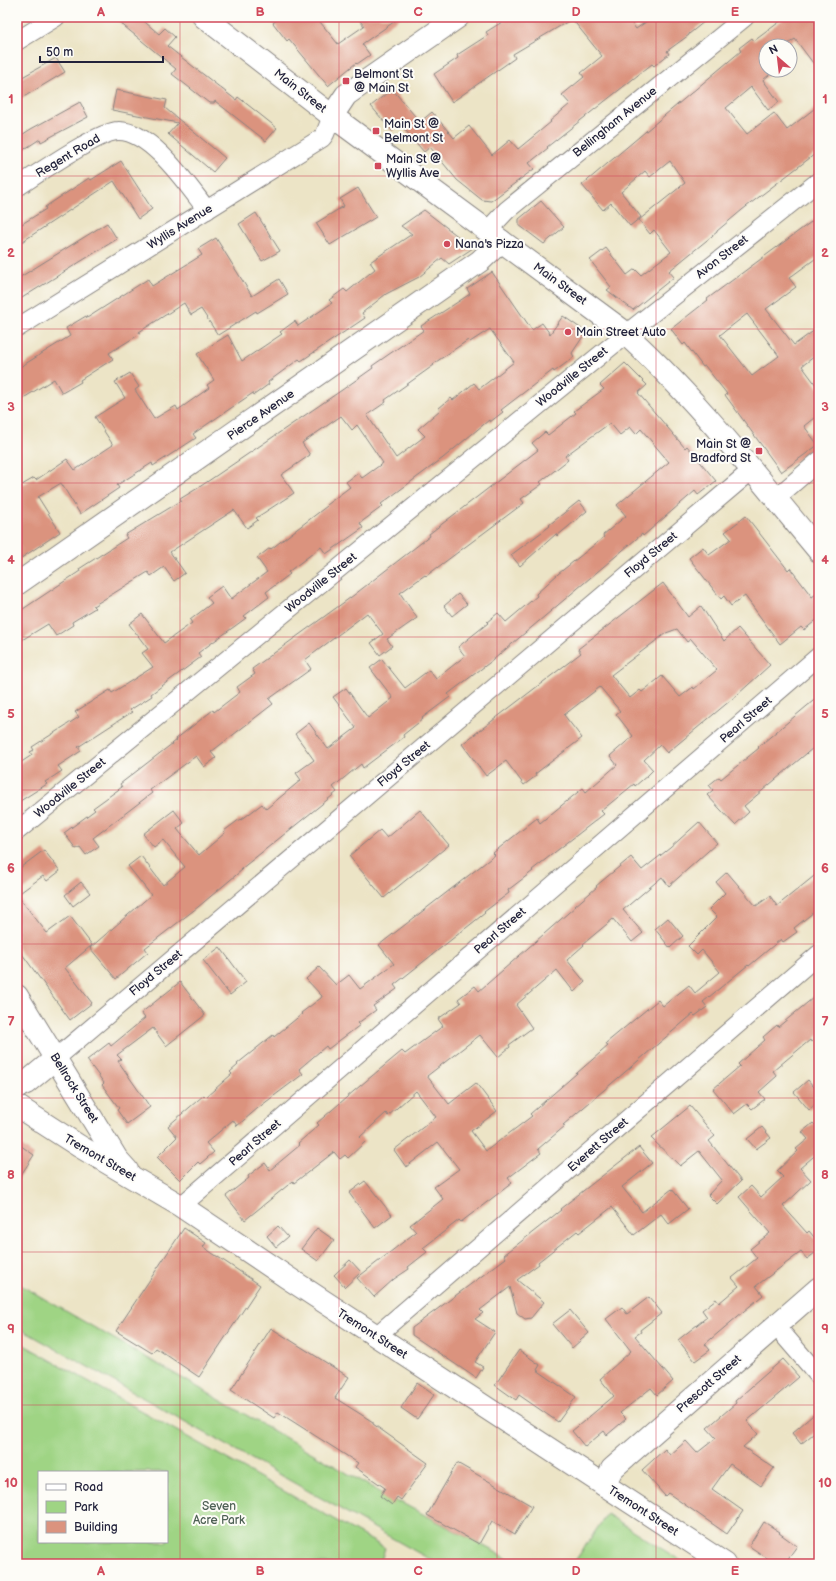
<svg xmlns="http://www.w3.org/2000/svg" width="836" height="1581" font-family="'Balsamiq Sans',sans-serif">
<rect width="100%" height="100%" fill="#fdfcf7"/>
<filter id="ink" filterUnits="userSpaceOnUse"><feTurbulence type="fractalNoise" baseFrequency=".025" numOctaves="2"/><feDisplacementMap in="SourceGraphic" scale="8" xChannelSelector="R" yChannelSelector="G"/><feConvolveMatrix kernelMatrix="1 2 1 2 8 2 1 2 1" color-interpolation-filters="sRGB"/></filter>
<filter id="wash" filterUnits="userSpaceOnUse"><feTurbulence type="fractalNoise" baseFrequency=".012" numOctaves="4" result="noise"/><feDisplacementMap in="SourceGraphic" scale="16" xChannelSelector="R" yChannelSelector="G"/><feGaussianBlur stdDeviation="0.9" result="paint"/><feColorMatrix in="noise" values="0 0 0 0 0 0 0 0 0 0 0 0 0 0 0 0 0 1.4 0 .05"/><feComposite in="paint" operator="in"/></filter>
<g filter="url(#wash)">
<rect width="100%" height="100%" fill="#ece4c6"/>
<g fill="#9fd484" stroke="#607b60" fill-rule="evenodd">
<polygon points="17,1283 399,1503 400,1502 518,1564 438,1564 17,1327"/>
<path d="M17,1341L385,1548L380,1564H17ZM39,1472H167V1542H39Z"/>
<polygon points="607,1514 686,1564 573,1564"/>
</g>
<g id="blocks">
<g fill="#db937e" fill-rule="evenodd">
<polygon points="113,17 139,17 159,34 165,28 175,37 167,46 236,100 238,97 277,128 266,141 215,101 214,103 209,103 172,74 176,69"/>
<polygon points="280,17 316,17 338,44 364,26 357,17 401,17 362,44 370,55 357,64 356,63 328,86 289,39 287,41 273,23"/>
<polygon points="510,17 627,17 636,29 653,17 710,17 689,34 689,35 667,51 669,54 654,66 652,64 547,147 548,148 529,163 534,169 491,201 482,200 457,180 430,147 424,152 400,124 392,131 371,106 392,89 420,122 432,112 454,138 469,126 492,155 510,140 518,149 551,122 550,121 570,104 562,95 584,77 581,73 602,56 572,19 513,54 515,58 452,102 434,74 458,58 457,55 488,35 486,32"/>
<polygon points="786,17 819,17 819,71 795,39 785,46 766,46 766,70 775,70 763,80 779,102 768,110 751,87 726,108 747,134 774,113 787,130 819,105 819,151 742,210 717,231 717,232 669,271 674,277 633,310 607,290 611,287 590,260 606,248 627,275 635,269 641,275 671,252 654,230 650,234 639,220 685,183 670,161 650,177 645,171 621,192 641,217 630,226 611,203 603,210 582,185 741,51 739,48 752,38 754,41"/>
<polygon points="56,58 65,72 17,101 17,80"/>
<polygon points="116,90 167,100 165,108 225,158 213,172 168,134 178,123 112,110"/>
<polygon points="80,102 88,117 41,142 40,139 17,154 17,138 31,129"/>
<polygon points="121,161 152,209 138,219 114,181 17,245 17,227 46,209 45,207 89,178 91,180"/>
<polygon points="358,188 376,217 330,245 316,223 344,206 340,199"/>
<polygon points="541,201 564,227 544,244 519,225 519,219"/>
<polygon points="424,210 473,248 449,264 442,258 419,277 386,294 362,313 365,318 301,361 299,359 268,382 269,384 254,395 253,393 193,434 196,438 153,466 152,463 117,485 119,488 80,514 61,483 38,497 60,532 17,561 17,488 34,478 36,480 67,459 75,470 113,445 95,417 125,398 115,382 130,373 139,387 135,390 154,419 176,406 178,410 209,388 207,385 214,380 197,354 228,335 242,361 282,334 280,332 295,321 298,326 332,303 329,300 344,289 347,292 375,269 370,262 412,234 401,226"/>
<polygon points="256,213 280,251 262,261 239,224"/>
<path d="M819,216V256L789,278L796,287L766,309L794,345L819,327V353L802,366L819,389V414L804,426L818,445L781,472L725,395L727,394L705,366L703,367L685,343L683,345L671,329L708,300L707,299ZM747,314L779,356L752,376L720,335Z"/>
<polygon points="107,223 117,239 17,301 17,279"/>
<polygon points="216,238 252,296 279,279 288,294 257,313 256,311 218,335 201,309 191,315 184,303 139,332 140,334 109,353 113,359 80,380 81,382 62,393 54,379 17,402 17,369 70,336 66,328 86,316 87,318 148,279 152,286 202,255 198,249"/>
<path d="M492,272L532,330L542,323L550,334L563,316L586,332L572,353L574,357L554,372L553,370L501,410L503,412L490,422L489,420L443,458L381,504L383,506L360,523L363,528L326,554L321,547L288,572L290,574L266,592L269,597L244,616L246,618L198,653L201,657L151,694L152,696L130,710L132,712L78,747L81,751L58,766L62,771L45,782L47,784L17,803V765L32,755L30,752L34,750L32,747L79,717L75,712L110,690L112,693L153,667L142,653L148,649L129,624L142,614L164,643L192,623L190,620L212,603L207,597L222,586L231,599L267,572L257,558L270,548L271,549L327,506L326,505L350,487L346,482L358,473L362,478L383,463L357,425L352,430L341,416L302,443L310,455L281,475L294,493L256,518L258,520L247,528L234,510L170,552L185,573L174,581L164,567L151,576L148,572L93,606L95,608L72,622L73,625L56,636L48,624L17,643V613L80,571L79,569L127,538L125,535L181,501L180,499L198,488L342,390L373,368L372,366L424,330L421,326L470,294L467,289ZM490,329L514,362L479,389L474,383L453,400L451,398L439,408L440,410L418,429L425,436L396,458L367,415L386,402L385,400L434,365L433,364L468,340L470,342Z"/>
<polygon points="625,363 647,385 638,393 685,448 687,446 716,481 698,495 695,491 643,536 642,534 493,660 448,694 450,697 422,718 423,719 403,735 404,737 363,768 361,764 333,787 337,792 241,869 242,870 198,907 145,948 148,952 116,979 90,948 151,895 128,866 141,856 163,885 185,867 163,840 154,847 143,834 174,810 184,823 177,829 199,855 225,833 224,831 240,819 241,820 262,804 266,809 301,780 296,773 314,760 295,734 309,723 328,749 356,728 333,697 346,688 368,718 393,698 370,668 382,659 405,688 429,670 436,679 465,656 458,647 488,623 487,622 498,613 506,622 537,596 536,594 558,574 604,537 603,535 626,516 617,505 669,462 641,429 636,434 630,427 620,435 610,423 565,456 568,460 540,482 542,484 521,499 524,503 426,576 425,575 400,593 417,618 387,639 392,646 380,655 371,643 383,634 367,613 305,660 311,669 269,699 273,704 211,752 216,758 204,767 196,756 150,790 152,793 93,838 99,846 86,855 80,847 76,849 64,833 95,810 93,808 122,787 120,784 177,740 176,739 213,710 214,712 240,692 237,687 255,674 252,669 354,595 430,536 429,534 538,450 532,443 545,432 548,435 576,413 574,411 604,389 600,385"/>
<polygon points="579,501 587,511 557,536 556,534 520,566 511,555 550,526 549,525"/>
<polygon points="746,516 788,570 790,568 812,597 819,592 819,618 804,630 801,627 780,644 745,596 731,606 724,596 721,599 689,558 703,547 709,555 731,539 725,532"/>
<path d="M663,583L688,617L701,606L724,641L738,628L770,665L737,695L667,753L660,745L644,760L653,770L648,775L635,786L634,784L601,811L604,814L532,870L533,871L508,890L509,893L484,912L485,913L394,985L397,989L373,1006L376,1010L358,1023L360,1025L328,1049L326,1046L299,1069L303,1074L258,1108L237,1126L233,1120L206,1143L214,1152L200,1164L198,1162L180,1180L157,1157L177,1137L168,1126L204,1095L206,1097L232,1074L230,1072L238,1065L237,1064L273,1035L274,1037L302,1014L301,1013L321,998L322,996L306,979L319,967L336,985L349,975L360,989L394,964L379,945L495,855L493,853L537,818L540,823L583,788L586,792L617,765L610,756L633,736L616,714L620,711L600,687L564,715L582,738L535,774L536,776L524,785L506,761L486,776L462,744L581,653L578,649ZM677,629L687,642L691,639L717,670L694,689L693,687L680,697L662,676L642,692L640,690L630,698L611,675L666,633Z"/>
<polygon points="458,594 467,604 452,616 444,606"/>
<polygon points="819,696 819,743 744,806 749,812 735,825 707,795 713,790 709,785 719,777 721,779 759,748 758,747"/>
<polygon points="420,810 449,845 384,898 349,856 380,830 387,838"/>
<polygon points="699,822 717,843 669,886 662,877 623,910 643,933 632,942 613,919 583,944 584,945 567,960 585,982 574,992 557,970 516,1005 532,1028 509,1045 510,1047 498,1057 480,1035 427,1076 449,1104 476,1083 497,1111 471,1131 486,1151 532,1116 530,1114 608,1046 606,1043 658,1000 663,1006 689,985 695,993 720,972 702,950 697,955 688,946 717,917 709,909 725,893 716,882 727,872 756,906 770,896 777,906 819,872 819,908 794,928 797,932 783,942 781,939 749,966 748,965 703,1002 707,1007 695,1016 693,1014 563,1125 565,1126 538,1149 541,1153 508,1178 512,1183 461,1222 459,1220 423,1248 427,1252 408,1267 409,1269 394,1279 374,1297 357,1278 416,1232 410,1225 443,1199 434,1187 459,1169 438,1142 406,1167 394,1150 436,1117 416,1091 388,1116 386,1113 360,1137 365,1142 348,1158 345,1155 340,1159 334,1152 294,1183 293,1181 245,1220 226,1196 249,1178 248,1176 265,1163 270,1170 300,1145 298,1143 319,1125 317,1123 354,1091 402,1051 405,1054 443,1026 438,1019 461,1003 458,999 475,986 479,991 576,906 575,906 597,887 596,886 631,857 642,870 670,848"/>
<polygon points="44,850 60,871 47,881 43,876 17,895 17,870"/>
<polygon points="81,882 90,893 73,906 65,895"/>
<polygon points="17,895 47,933 70,916 92,945 65,968 92,1003 70,1020 17,947"/>
<polygon points="668,918 683,936 670,948 655,929"/>
<polygon points="220,947 246,982 230,995 203,960"/>
<polygon points="180,982 205,1015 166,1046 153,1028 117,1055 121,1059 118,1061 150,1107 127,1124 117,1110 119,1108 102,1085 104,1083 87,1060 109,1043 111,1046 145,1018 141,1013"/>
<polygon points="819,993 819,1035 811,1042 810,1040 773,1071 777,1076 759,1092 765,1099 752,1109 747,1104 734,1114 713,1089 740,1066 738,1064 765,1040 763,1037 777,1025 778,1027"/>
<polygon points="808,1080 819,1093 819,1101 809,1110 794,1092"/>
<polygon points="690,1106 715,1136 709,1141 741,1181 717,1204 708,1195 722,1180 699,1151 680,1166 651,1138"/>
<polygon points="813,1123 819,1129 819,1152 800,1168 811,1180 783,1206 807,1233 809,1231 819,1243 819,1250 807,1259 801,1252 756,1286 763,1295 705,1344 710,1350 695,1361 678,1340 707,1317 702,1310 716,1299 719,1303 739,1286 732,1278 757,1258 750,1249 770,1233 739,1197 751,1186 761,1197 783,1177 777,1171 798,1151 796,1149 808,1139 802,1132"/>
<polygon points="762,1127 771,1138 756,1149 747,1139"/>
<polygon points="17,1143 34,1155 17,1181"/>
<polygon points="639,1147 652,1163 622,1187 642,1212 672,1189 688,1209 669,1224 661,1214 634,1235 612,1207 579,1233 577,1231 538,1262 539,1264 517,1280 544,1302 531,1318 525,1319 517,1313 510,1287 480,1310 483,1313 475,1319 495,1332 475,1362 483,1367 476,1378 412,1335 412,1328 506,1258 504,1255 561,1210 560,1209"/>
<polygon points="365,1181 392,1215 375,1228 349,1193"/>
<polygon points="278,1226 288,1237 276,1247 267,1236"/>
<polygon points="184,1228 206,1243 203,1247 260,1285 199,1377 156,1348 152,1353 116,1331"/>
<polygon points="317,1228 334,1240 318,1261 301,1249"/>
<polygon points="350,1260 361,1272 345,1287 334,1275"/>
<polygon points="649,1297 662,1313 640,1330 641,1332 635,1336 673,1381 657,1395 651,1388 620,1413 626,1419 607,1435 604,1431 585,1447 572,1431 614,1396 600,1379 631,1351 606,1319 622,1307 627,1314"/>
<polygon points="570,1310 589,1333 572,1348 552,1324"/>
<polygon points="271,1328 349,1377 335,1398 373,1422 373,1424 428,1463 401,1500 397,1497 392,1505 380,1496 385,1488 355,1467 358,1463 278,1412 274,1418 231,1390"/>
<polygon points="519,1350 540,1365 537,1370 576,1397 558,1422 519,1395 516,1400 495,1385"/>
<polygon points="783,1359 799,1377 747,1421 758,1434 743,1447 774,1468 761,1486 730,1464 712,1489 743,1511 727,1534 668,1493 665,1496 642,1470 665,1449 670,1455 686,1441 697,1453 716,1438 707,1428 736,1403 735,1401"/>
<polygon points="417,1383 434,1395 417,1419 401,1408"/>
<polygon points="819,1410 819,1429 801,1444 792,1433"/>
<polygon points="457,1463 532,1506 515,1534 492,1521 479,1544 427,1515"/>
<polygon points="764,1522 780,1532 779,1533 797,1546 784,1564 776,1564 749,1546"/>
</g>
</g>
</g>
<g filter="url(#ink)">
<use href="#blocks" fill-opacity="0" stroke="#878380" stroke-width="1"/>
<g fill="none" stroke-linecap="round" stroke-linejoin="round">
<defs>
<g id="minor">
<polyline points="17,41 56,17"/>
<path d="M17,187C36,175 99,131 118,131C151,130 188,186 207,210"/>
<polyline points="488,230 507,210 745,17"/>
<polyline points="17,328 322,138 325,134 332,116"/>
<polyline points="776,498 819,461"/>
<polyline points="17,831 626,334 819,181"/>
<polyline points="56,1058 752,470"/>
<polyline points="181,1206 819,656"/>
<polyline points="776,1326 819,1376"/>
<polyline points="376,1336 819,954"/>
</g>
<g id="tertiary">
<polyline points="332,116 346,95 458,17"/>
<polyline points="17,584 480,261 501,241"/>
<polyline points="17,996 117,1159 127,1170"/>
<polyline points="17,1087 26,1083 56,1058"/>
<polyline points="17,1106 79,1146 181,1206 288,1278 725,1564"/>
<polyline points="604,1485 612,1469 819,1288"/>
</g>
<path id="primary" d="M204,17L332,116L619,328C694,395 755,474 819,551"/>
</defs>
<use href="#minor" stroke="#878380" stroke-width="20"/>
<use href="#tertiary" stroke="#878380" stroke-width="24"/>
<use href="#primary" stroke="#878380" stroke-width="24"/>
<use href="#minor" stroke="#fff" stroke-width="18"/>
<use href="#tertiary" stroke="#fff" stroke-width="22"/>
<use href="#primary" stroke="#fff" stroke-width="22"/>
</g>
</g>
<path fill="none" stroke="#d1495b" stroke-width="1" stroke-opacity="0.55" d="M180,17V1564M339,17V1564M497,17V1564M656,17V1564M17,176H819M17,329H819M17,483H819M17,637H819M17,790H819M17,944H819M17,1098H819M17,1252H819M17,1405H819"/>
<g fill="#d1495b" stroke="#fdfcf7" stroke-width="1.5">
<rect x="342" y="77" width="8" height="8" rx="2"/>
<rect x="372" y="127" width="8" height="8" rx="2"/>
<rect x="374" y="162" width="8" height="8" rx="2"/>
<circle cx="447" cy="244" r="4"/>
<circle cx="568" cy="332" r="4"/>
<rect x="755" y="447" width="8" height="8" rx="2"/>
</g>
<g text-anchor="middle" dominant-baseline="central" stroke-width="4" stroke-linejoin="round" paint-order="stroke">
<g font-size="12" fill="#22223b" stroke="#fdfcf7" text-anchor="start">
<text x="354" y="74">Belmont St<tspan x="354" dy="14">@ Main St</tspan></text>
<text x="384" y="124">Main St @<tspan x="384" dy="14">Belmont St</tspan></text>
<text x="386" y="159">Main St @<tspan x="386" dy="14">Wyllis Ave</tspan></text>
<text x="455" y="244">Nana's Pizza</text>
<text x="576" y="332">Main Street Auto</text>
<text x="751" y="444" text-anchor="end">Main St @<tspan x="751" dy="14">Bradford St</tspan></text>
</g>
<g font-size="12" fill="#22223b" stroke="#fdfcf7">
<text transform="translate(300 91) rotate(38)">Main Street</text>
<text transform="translate(615 122) rotate(-39)">Bellingham Avenue</text>
<text transform="translate(68 156) rotate(-31)">Regent Road</text>
<text transform="translate(180 227) rotate(-32)">Wyllis Avenue</text>
<text transform="translate(722 257) rotate(-38)">Avon Street</text>
<text transform="translate(560 284) rotate(36)">Main Street</text>
<text transform="translate(572 377) rotate(-39)">Woodville Street</text>
<text transform="translate(261 415) rotate(-35)">Pierce Avenue</text>
<text transform="translate(651 555) rotate(-40)">Floyd Street</text>
<text transform="translate(321 583) rotate(-39)">Woodville Street</text>
<text transform="translate(746 720) rotate(-41)">Pearl Street</text>
<text transform="translate(404 764) rotate(-40)">Floyd Street</text>
<text transform="translate(70 788) rotate(-39)">Woodville Street</text>
<text transform="translate(500 931) rotate(-41)">Pearl Street</text>
<text transform="translate(156 973) rotate(-40)">Floyd Street</text>
<text transform="translate(74 1088) rotate(58)">Bellrock Street</text>
<text transform="translate(255 1143) rotate(-41)">Pearl Street</text>
<text transform="translate(598 1145) rotate(-41)">Everett Street</text>
<text transform="translate(100 1158) rotate(30)">Tremont Street</text>
<text transform="translate(372 1334) rotate(33)">Tremont Street</text>
<text transform="translate(709 1384) rotate(-41)">Prescott Street</text>
<text transform="translate(643 1511) rotate(33)">Tremont Street</text>
</g>
<g font-size="12" fill="#4e6055" stroke="#fdfcf7">
<text x="219" y="1506">Seven<tspan x="219" dy="14">Acre Park</tspan></text>
</g>
</g>
<rect width="836" height="1581" fill="none" stroke="#fdfcf7" stroke-width="44"/>
<rect x="38" y="1471" width="130" height="72" fill="#fdfcf7" stroke="#a5a5ac"/>
<rect x="46" y="1484" width="20" height="6" fill="#ffffff" stroke="#a5a5ac"/>
<text x="74" y="1491" font-size="12" fill="#22223b">Road</text>
<rect x="46" y="1501" width="20" height="12" fill="#9fd484" stroke="#a5a5ac"/>
<text x="74" y="1511" font-size="12" fill="#22223b">Park</text>
<rect x="46" y="1521" width="20" height="12" fill="#db937e" stroke="#a5a5ac"/>
<text x="74" y="1531" font-size="12" fill="#22223b">Building</text>
<g transform="translate(778 58) rotate(332)"><circle r="19" fill="#fdfcf7" stroke="#a5a5ac"/>
<path d="M0-3L7 15L0 10L-7 15Z" fill="#d1495b"/>
<text y="-6" font-size="11" font-weight="bold" text-anchor="middle" fill="#22223b">N</text>
</g>
<path d="M40 56v6h123v-6" fill="none" stroke="#22223b" stroke-width="2"/>
<text x="46" y="56" font-size="12" fill="#22223b" stroke="#fdfcf7" stroke-width="3" paint-order="stroke">50 m</text>
<rect x="22" y="22" width="792" height="1537" fill="none" stroke="#d1495b" stroke-width="1.5"/>
<g font-size="13" text-anchor="middle" font-weight="bold" fill="#d1495b">
<text x="101" y="16">A</text>
<text x="260" y="16">B</text>
<text x="418" y="16">C</text>
<text x="576" y="16">D</text>
<text x="735" y="16">E</text>
<text x="11" y="103">1</text>
<text x="825" y="103">1</text>
<text x="11" y="257">2</text>
<text x="825" y="257">2</text>
<text x="11" y="411">3</text>
<text x="825" y="411">3</text>
<text x="11" y="564">4</text>
<text x="825" y="564">4</text>
<text x="11" y="718">5</text>
<text x="825" y="718">5</text>
<text x="11" y="872">6</text>
<text x="825" y="872">6</text>
<text x="11" y="1026">7</text>
<text x="825" y="1026">7</text>
<text x="11" y="1179">8</text>
<text x="825" y="1179">8</text>
<text x="11" y="1333">9</text>
<text x="825" y="1333">9</text>
<text x="11" y="1487">10</text>
<text x="825" y="1487">10</text>
<text x="101" y="1575">A</text>
<text x="260" y="1575">B</text>
<text x="418" y="1575">C</text>
<text x="576" y="1575">D</text>
<text x="735" y="1575">E</text>
</g>
</svg>
